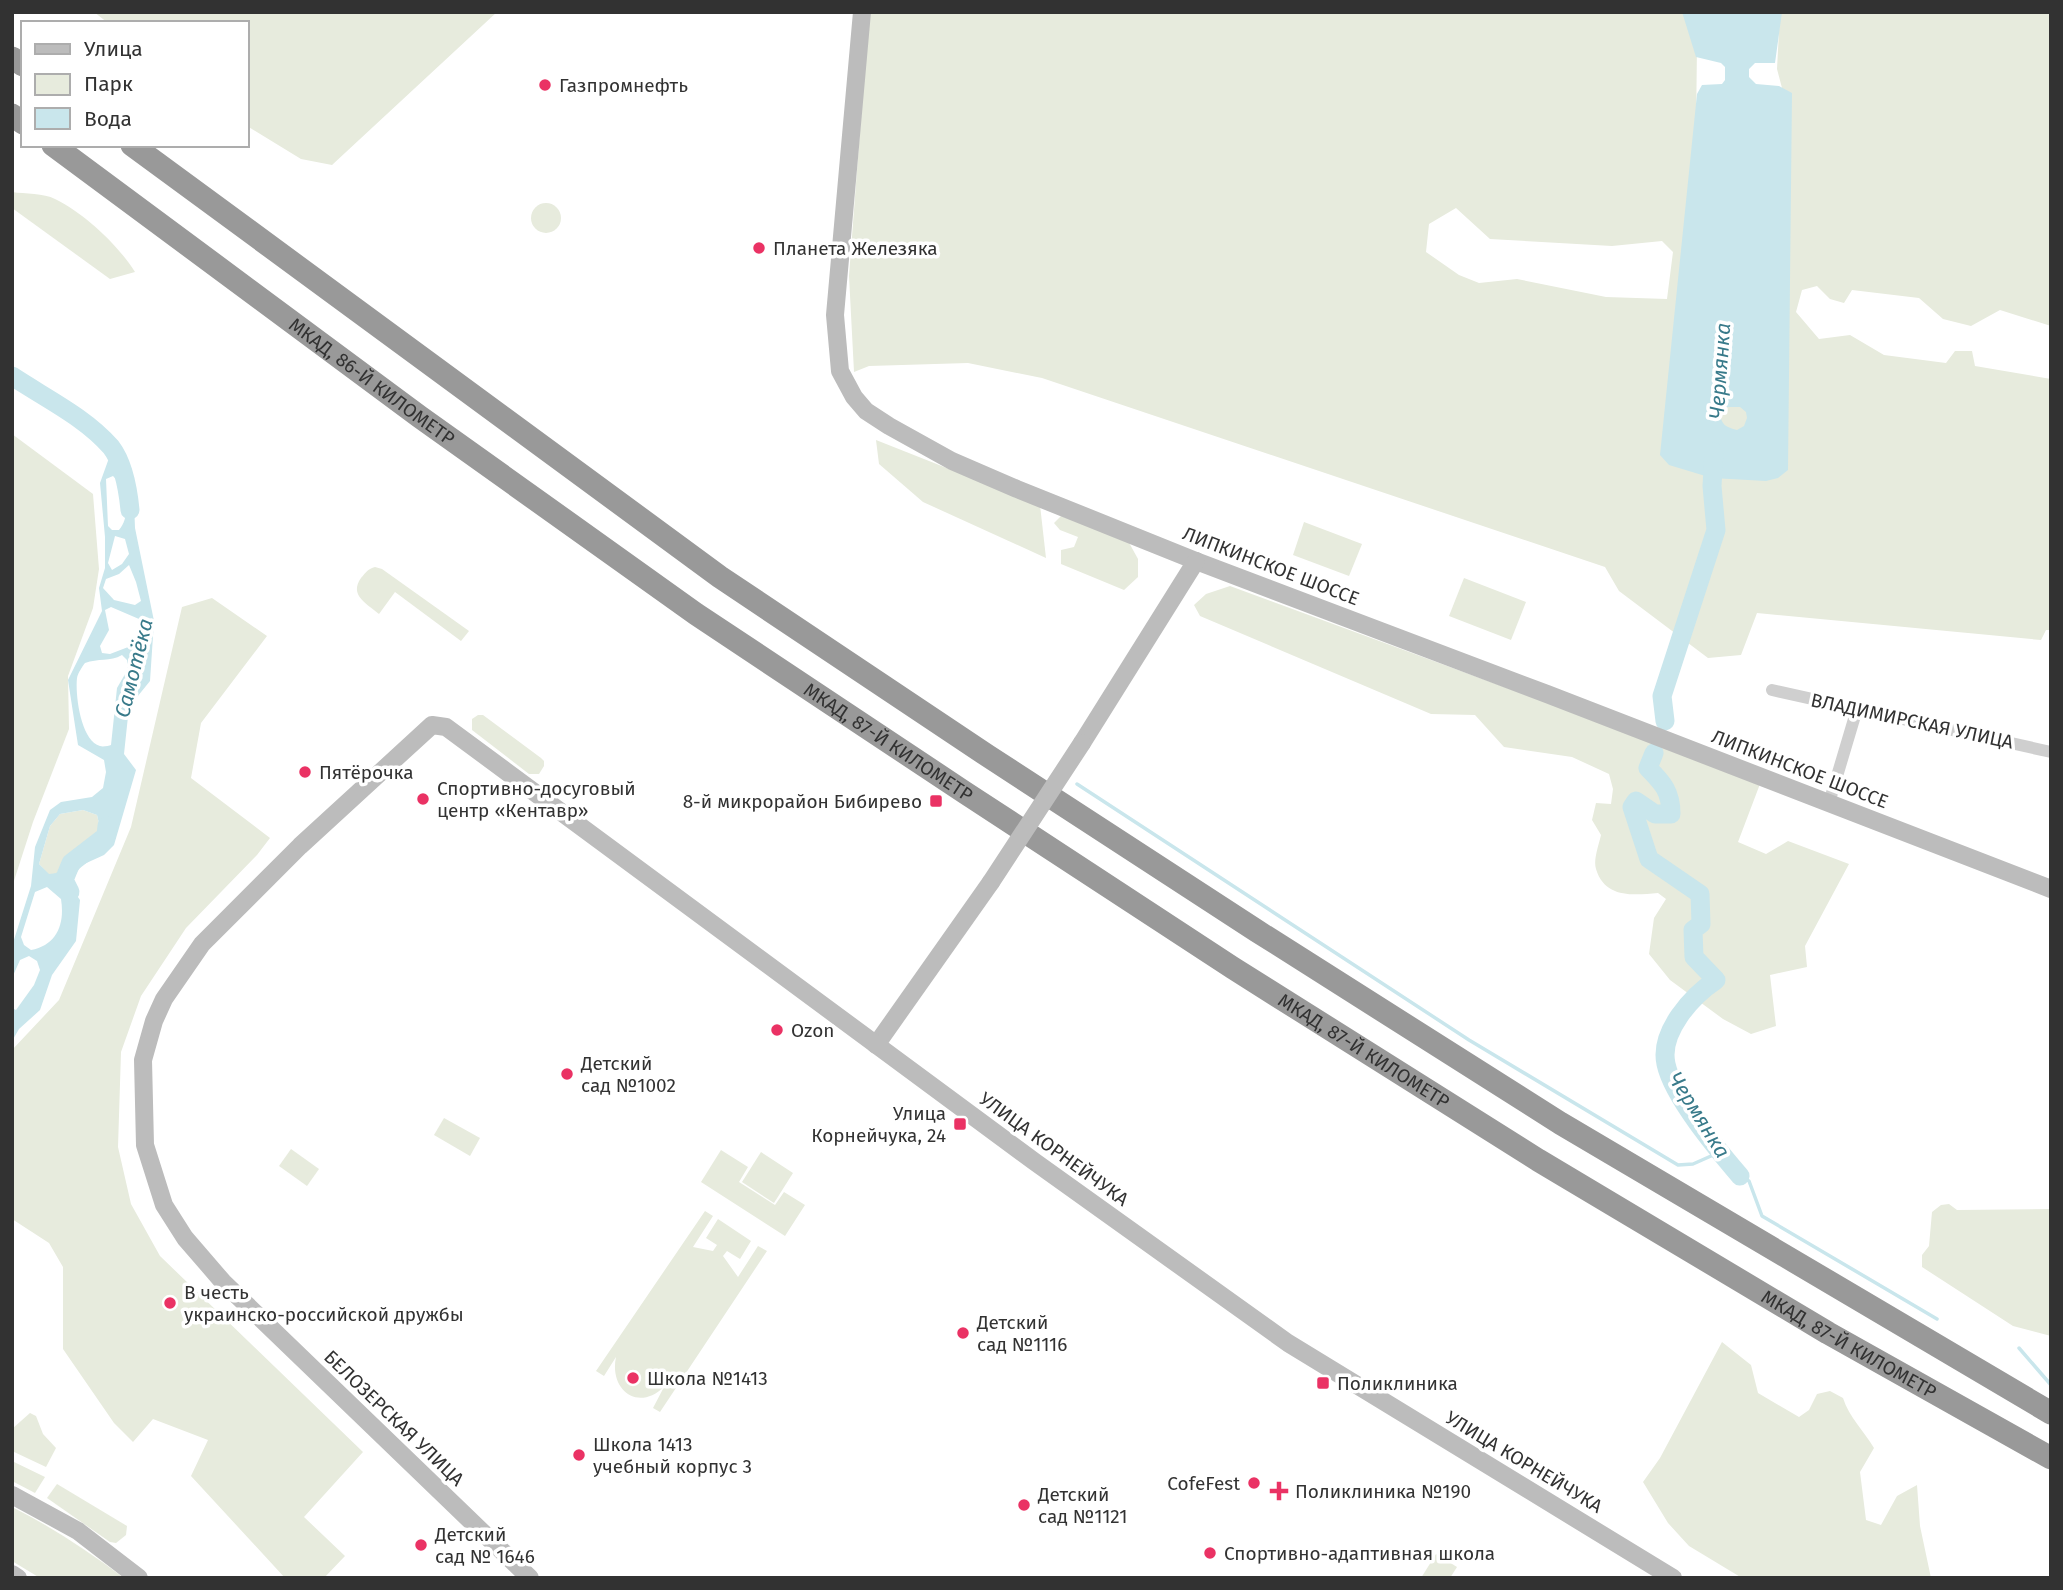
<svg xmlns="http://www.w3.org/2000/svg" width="2063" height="1590" font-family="'Fira Sans',sans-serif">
<rect width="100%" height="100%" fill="#fff"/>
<g fill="#e7ebdd" fill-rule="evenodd">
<polygon points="94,12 497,12 332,165 301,159 247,126 247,23 108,23"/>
<path d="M869,12H1687L1697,45L1696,130L1675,372L1766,476L1782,88L1777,69L1780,12H2051V326L2000,310L1971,326L1943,319L1919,298L1852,290L1844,303L1830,299L1817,286L1802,290L1796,312L1819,339L1850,335L1884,355L1946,363L1955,351H1972L1975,366L2051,379V630H2046L2041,640L1757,613L1741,655L1708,658L1619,591L1605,567L1042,378L968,363L869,366L854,372L849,276ZM1456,208L1490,239L1612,246L1662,241L1673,252L1667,299L1606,297L1517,279L1479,283L1459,275L1426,252L1429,224Z"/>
<path d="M12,192C25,194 44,193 55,199C84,213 118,245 135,272L110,279L12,208Z"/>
<circle cx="546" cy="218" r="15"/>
<polygon points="1721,403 1748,404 1751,425 1728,437 1715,420"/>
<polygon points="12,434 93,494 99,569 93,608 68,676 69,729 33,822 12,887"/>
<polygon points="876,440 1040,505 1046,558 923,502 879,464"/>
<polygon points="1061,516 1127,539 1138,559 1138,577 1124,590 1061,564 1061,550 1074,547 1078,537 1060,530 1054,523"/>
<polygon points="1304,522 1362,544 1349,576 1293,555"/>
<path d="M375,567L382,569L469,631L461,641L395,592L379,614C366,603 349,595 361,578C366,572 368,569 375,567Z"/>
<polygon points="1464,578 1526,602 1511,640 1449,616"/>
<path d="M1230,586L1659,744L1760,784L1738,842L1766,854L1788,841L1849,864L1805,946L1807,967L1770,975L1776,1026L1751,1034L1723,1019L1670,980L1649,954L1654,918L1666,899L1658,893C1634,895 1605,899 1596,869C1593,860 1599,844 1601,835L1592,820L1596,803L1611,804L1613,789L1609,774L1572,757L1504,747L1475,715L1431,714L1200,616L1194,605L1206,594Z"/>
<polygon points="212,598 267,636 201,723 191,778 270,838 257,855 186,928 141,996 121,1052 118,1147 131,1204 160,1256 363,1452 304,1517 345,1556 324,1578 285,1578 191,1476 208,1440 153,1419 133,1442 114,1423 63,1349 63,1267 49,1243 12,1219 12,1050 59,1000 131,827 182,607"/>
<polygon points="478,715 483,715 541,758 544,761 544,766 539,774 529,774 472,730 472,719"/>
<path d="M83,810L97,815L101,832C89,854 74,872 49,875L39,864L50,826L60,814Z"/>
<polygon points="444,1118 480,1138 470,1156 434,1135"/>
<polygon points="291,1149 319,1169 307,1186 279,1166"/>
<polygon points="721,1150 748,1167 739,1182 775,1205 784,1192 805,1205 785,1236 701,1182"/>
<polygon points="761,1152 793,1173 774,1203 742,1182"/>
<polygon points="1949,1204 1957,1210 2051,1209 2051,1336 2013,1326 1922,1267 1922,1255 1929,1246 1932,1212 1941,1205"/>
<path d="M705,1211L713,1216L693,1247L713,1251L717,1245L706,1238L718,1219L751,1241L740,1259L727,1251L723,1256L738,1277L758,1246L767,1251L660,1412L653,1408L664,1387C638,1412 609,1390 616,1357L604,1376L596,1371Z"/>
<path d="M1722,1342L1751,1365L1758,1393L1799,1417L1809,1410L1817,1394L1830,1391L1843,1398C1849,1417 1864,1431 1874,1448L1860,1472L1866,1520L1881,1525L1897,1496L1917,1485L1920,1526L1931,1578H1742L1689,1546L1668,1523L1643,1482L1660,1458Z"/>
<polygon points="30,1413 36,1416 43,1434 56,1448 46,1467 12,1451 12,1429"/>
<polygon points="12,1461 45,1477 35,1493 12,1481"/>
<polygon points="57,1484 127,1526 126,1535 116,1543 110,1542 47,1498"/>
<path d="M12,1507C52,1527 88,1551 124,1578H40L12,1561Z"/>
<polygon points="1436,1554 1457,1567 1450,1578 1421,1578"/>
</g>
<g fill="#c9e6ec" fill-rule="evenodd">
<path d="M1682,12H1782L1775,63H1755L1749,69V77L1756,84L1779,86L1792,93L1788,470L1778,478L1766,481L1712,478L1669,465L1660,455L1697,94L1702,85L1722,84L1725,80V67L1721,63L1696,57ZM1740,407L1746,412L1747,418L1744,426L1737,430C1726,427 1721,425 1720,413L1727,407Z"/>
<path d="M117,456L134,502L135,528L154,621L150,681L129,707L124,754L136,770L114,845L104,855L82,865L72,879L73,890L80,900L76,941L52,975L40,1010L19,1029L12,1041V1008L16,1010L34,985L40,970L37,961L29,956L20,960L12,978V946L31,886L35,847L50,810L61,802L92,797L103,788L106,772L104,760L78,745L68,680L102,611L99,588L105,568V537L100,483L109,458ZM113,476C126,488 132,515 119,530H112L108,526L106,479ZM115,536L125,539L129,554L122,564L112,570L108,563ZM129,565L136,582L141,601L135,605L114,600L103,588L106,579L119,574ZM111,607L139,619L142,630L136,644L110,654L102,653L100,646L109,630L105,610ZM122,655L127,660L128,669L117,688L111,745C109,746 102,747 100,746C81,741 75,695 77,678C78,673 82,667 85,663C98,658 110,662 122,655ZM83,810L97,815L101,832C89,854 74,872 49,874L39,864L50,826L60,814ZM47,887L61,899C65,924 57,945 31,950L24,945L21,937L35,892Z"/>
</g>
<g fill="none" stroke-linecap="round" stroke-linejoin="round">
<g stroke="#c9e6ec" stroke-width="3.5">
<polyline points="1077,784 1469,1040 1678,1165 1693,1164 1720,1152"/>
<polyline points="1740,1176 1749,1181 1762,1216 1937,1319"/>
<polyline points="2019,1348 2051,1385"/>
</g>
<g stroke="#c9e6ec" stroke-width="19">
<path d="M12,376C45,398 85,417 111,447C124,464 128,489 130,510"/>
<polyline points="1665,721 1662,696 1716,530 1712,486 1714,452"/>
<path d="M1654,753L1648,768C1663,783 1671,792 1671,814H1655L1636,801L1632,807L1649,859L1700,894L1701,924L1693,930L1694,957L1716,980C1692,996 1659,1032 1666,1064C1673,1097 1718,1150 1740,1176"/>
<polyline points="70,892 64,880 71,863 106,836 107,826"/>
</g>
<g stroke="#cfcfcf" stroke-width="12">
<polyline points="1772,690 2051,752"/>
<polyline points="1829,803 1857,709"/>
</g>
<g stroke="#bcbcbc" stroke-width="18">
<polyline points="862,12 835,315 840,371 854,397 866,411 889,426 952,461 1017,489 1196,561 1547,694 2051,889"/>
<polyline points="1082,743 1196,561"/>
<polyline points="876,1045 991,882"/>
<polyline points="12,1495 78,1531 139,1578"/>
<polyline points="12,1574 18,1578"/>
<polyline points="530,1578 223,1282 185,1238 164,1205 145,1145 143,1060 154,1021 164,999 202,944 300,846 432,725 446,727 1035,1162 1288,1343 1673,1578"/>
</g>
<g stroke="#999" stroke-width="23">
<polyline points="12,58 23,65"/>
<polyline points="12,115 23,123"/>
<path id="s1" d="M53,145L420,417L696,614L964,792L1233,968L1538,1160L1828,1333L2051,1458"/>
<polyline points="132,145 720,577 988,756 1257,931 1560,1123 2051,1413"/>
</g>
<polyline stroke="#bcbcbc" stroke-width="18" points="991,882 1082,743"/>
</g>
<g fill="#ea3264" stroke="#fff" stroke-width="2.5">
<circle cx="545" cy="85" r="7"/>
<circle cx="759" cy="248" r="7"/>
<circle cx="305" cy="772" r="7"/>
<circle cx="423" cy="799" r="7"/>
<rect x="929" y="794" width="14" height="14" rx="3.5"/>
<circle cx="777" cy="1030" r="7"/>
<circle cx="567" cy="1074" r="7"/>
<rect x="953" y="1117" width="14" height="14" rx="3.5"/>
<circle cx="170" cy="1303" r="7"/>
<circle cx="963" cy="1333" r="7"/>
<circle cx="633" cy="1378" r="7"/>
<rect x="1316" y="1376" width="14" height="14" rx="3.5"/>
<circle cx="579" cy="1455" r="7"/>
<circle cx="1254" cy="1483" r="7"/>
<path d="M1275.5 1480.5h7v7h7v7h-7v7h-7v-7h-7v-7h7z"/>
<circle cx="1024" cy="1505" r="7"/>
<circle cx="421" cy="1545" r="7"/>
<circle cx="1210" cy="1553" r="7"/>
</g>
<g text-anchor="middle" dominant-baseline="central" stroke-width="7" stroke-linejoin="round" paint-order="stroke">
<g font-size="19" fill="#323232" stroke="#fff" text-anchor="start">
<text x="559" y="85">Газпромнефть</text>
<text x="773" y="248">Планета Железяка</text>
<text x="319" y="772">Пятёрочка</text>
<text x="437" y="788">Спортивно-досуговый<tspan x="437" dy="22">центр «Кентавр»</tspan></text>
<text x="922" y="801" text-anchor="end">8-й микрорайон Бибирево</text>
<text x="791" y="1030">Ozon</text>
<text x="581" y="1063">Детский<tspan x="581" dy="22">сад №1002</tspan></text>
<text x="946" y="1113" text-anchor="end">Улица<tspan x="946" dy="22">Корнейчука, 24</tspan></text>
<text x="184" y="1292">В честь<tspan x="184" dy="22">украинско-российской дружбы</tspan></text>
<text x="977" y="1322">Детский<tspan x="977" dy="22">сад №1116</tspan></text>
<text x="647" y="1378">Школа №1413</text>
<text x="1337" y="1383">Поликлиника</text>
<text x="593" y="1444">Школа 1413<tspan x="593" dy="22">учебный корпус 3</tspan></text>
<text x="1240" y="1483" text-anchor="end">CofeFest</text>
<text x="1295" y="1491">Поликлиника №190</text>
<text x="1038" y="1494">Детский<tspan x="1038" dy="22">сад №1121</tspan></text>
<text x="435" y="1534">Детский<tspan x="435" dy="22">сад № 1646</tspan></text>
<text x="1224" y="1553">Спортивно-адаптивная школа</text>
</g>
<g font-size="19" fill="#323232" stroke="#fff">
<text stroke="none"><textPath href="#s1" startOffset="397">МКАД, 86-Й КИЛОМЕТР</textPath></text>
<text transform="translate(1271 566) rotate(21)">ЛИПКИНСКОЕ ШОССЕ</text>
<text transform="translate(1912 721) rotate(12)">ВЛАДИМИРСКАЯ УЛИЦА</text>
<text stroke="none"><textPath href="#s1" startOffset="1027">МКАД, 87-Й КИЛОМЕТР</textPath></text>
<text transform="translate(1800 769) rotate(21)">ЛИПКИНСКОЕ ШОССЕ</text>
<text stroke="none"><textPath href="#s1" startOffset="1594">МКАД, 87-Й КИЛОМЕТР</textPath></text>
<text transform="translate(1054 1149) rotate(36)">УЛИЦА КОРНЕЙЧУКА</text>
<text stroke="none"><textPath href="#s1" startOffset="2161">МКАД, 87-Й КИЛОМЕТР</textPath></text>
<text transform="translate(394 1418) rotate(44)">БЕЛОЗЕРСКАЯ УЛИЦА</text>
<text transform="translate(1524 1462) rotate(31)">УЛИЦА КОРНЕЙЧУКА</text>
</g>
<g font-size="21" font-style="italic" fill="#387a8a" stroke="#fff">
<text transform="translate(1720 371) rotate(-86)">Чермянка</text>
<text transform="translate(134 668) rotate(-76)">Самотёка</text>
<text transform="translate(1699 1115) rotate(58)">Чермянка</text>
</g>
</g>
<rect width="2063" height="1590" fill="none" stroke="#323232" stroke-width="28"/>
<rect x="21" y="21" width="228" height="126" fill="#ffffff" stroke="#adadad" stroke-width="2"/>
<rect x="35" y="44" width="35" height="10" fill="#bcbcbc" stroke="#adadad" stroke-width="2"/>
<text x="84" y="56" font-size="21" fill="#323232">Улица</text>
<rect x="35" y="74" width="35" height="21" fill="#e7ebdd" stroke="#adadad" stroke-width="2"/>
<text x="84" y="91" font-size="21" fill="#323232">Парк</text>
<rect x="35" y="108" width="35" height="21" fill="#c9e6ec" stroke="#adadad" stroke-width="2"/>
<text x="84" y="126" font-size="21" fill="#323232">Вода</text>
</svg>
